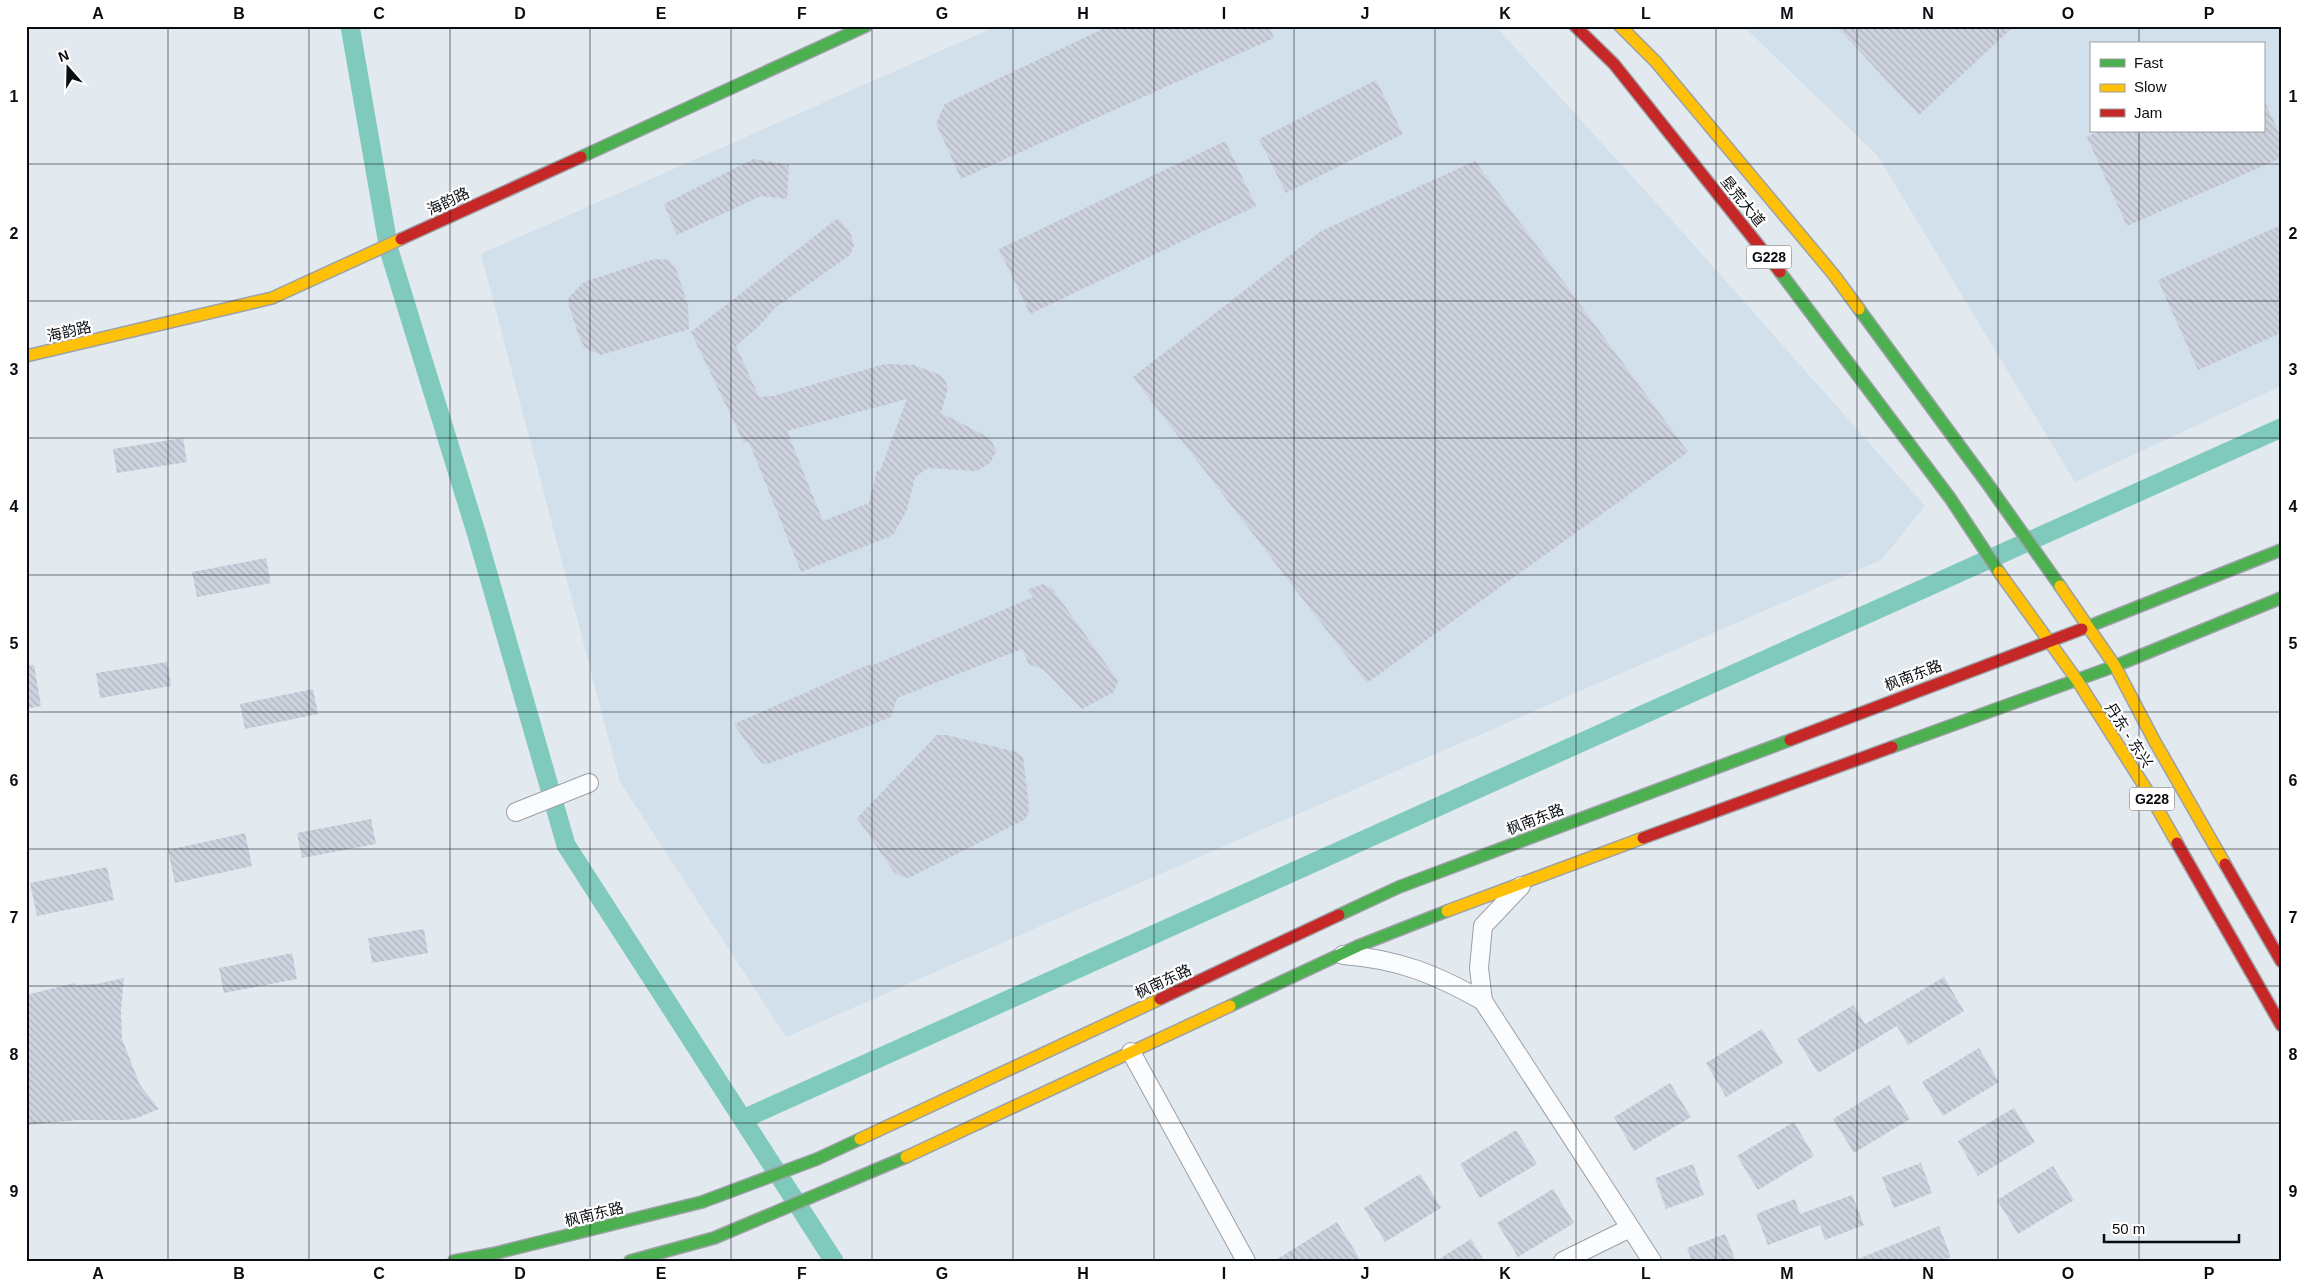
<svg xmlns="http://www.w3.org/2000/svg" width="2307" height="1287" font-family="Helvetica,'Noto Sans SC',sans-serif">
<defs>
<pattern id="building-back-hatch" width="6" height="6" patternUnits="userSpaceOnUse" patternTransform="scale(1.25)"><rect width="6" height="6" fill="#cdd2de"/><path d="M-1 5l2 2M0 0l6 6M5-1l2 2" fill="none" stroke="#afb3bd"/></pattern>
</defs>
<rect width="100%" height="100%" fill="#e2e9ef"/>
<g fill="#d2e0ec" fill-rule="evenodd">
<polygon points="997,26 1495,26 1669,217 1925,506 1881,560 786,1037 620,782 481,254"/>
<path d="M1743,26H2281V386L2075,482L1877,155ZM2091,44H2263V131H2091Z"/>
</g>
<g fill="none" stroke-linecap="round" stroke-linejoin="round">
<g stroke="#7fcabd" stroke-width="19">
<polyline points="350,26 389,250 476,532 566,845 834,1261"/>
<polyline points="743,1119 2281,428"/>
</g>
</g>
<g fill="url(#building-back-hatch)" fill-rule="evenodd">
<polygon points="1109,26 1269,26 1274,38 961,179 936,123 945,104"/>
<polygon points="1836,26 2014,26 1919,115"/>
<polygon points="1376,80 1403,134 1286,193 1259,139"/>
<polygon points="2263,98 2281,137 2281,158 2127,226 2087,137 2099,131 2263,131"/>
<polygon points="1225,141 1256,206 1030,314 999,249"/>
<polygon points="753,159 789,165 787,199 761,196 677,235 664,204"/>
<polygon points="1475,161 1688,452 1367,683 1133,377 1321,231"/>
<path d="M838,218L850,232L854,245L850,255L775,308L757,328L736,346L759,397L773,396L885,364L914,365L940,375L945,380L948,388L941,413L982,434L992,441L996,451L990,463L977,471L928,468L915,477L907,510L893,535L801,572L749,442L744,443L691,332ZM907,399L880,471L877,470L869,503L823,521L787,431Z"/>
<polygon points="2281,225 2281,333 2198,370 2158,280"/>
<polygon points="654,259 669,260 676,269 688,305 689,329 601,355 585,348 580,339 568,303 569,297 584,282"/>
<polygon points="183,438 187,462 117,473 113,449"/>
<polygon points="266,558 271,583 197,597 192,572"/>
<polygon points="1043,584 1052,588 1118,681 1114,692 1082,709 1044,670 1029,664 1022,649 897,698 891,717 768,764 762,763 755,755 734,724 870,664 871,666 1033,597 1027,590"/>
<polygon points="167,662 171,686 100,698 96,673"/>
<polygon points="26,665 34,665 41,706 26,709"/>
<polygon points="313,689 318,714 245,729 240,704"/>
<polygon points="937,735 947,735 1016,752 1023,757 1029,807 1028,815 1024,820 909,878 902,877 894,872 857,818"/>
<polygon points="371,819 376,844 302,858 297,833"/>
<polygon points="245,833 252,866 175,883 168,850"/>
<polygon points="107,867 114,900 37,916 30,883"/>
<polygon points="424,929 428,953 372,963 368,938"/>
<polygon points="292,953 297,979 224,993 219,968"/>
<polygon points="1944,977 1964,1011 1908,1045 1897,1026 1818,1073 1797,1039 1853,1005 1865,1024"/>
<polygon points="124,978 121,1010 122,1039 140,1085 159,1109 137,1118 126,1120 79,1120 26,1125 26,995 75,983 76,985 97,984"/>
<polygon points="1762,1029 1783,1063 1726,1097 1706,1063"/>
<polygon points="1979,1048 1999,1082 1943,1116 1922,1082"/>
<polygon points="1670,1083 1691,1117 1634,1151 1614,1117"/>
<polygon points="1889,1085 1910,1119 1854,1153 1833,1119"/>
<polygon points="2014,1108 2035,1142 1978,1176 1958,1141"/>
<polygon points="1794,1122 1814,1156 1758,1190 1737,1156"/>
<polygon points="1516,1130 1537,1164 1480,1198 1460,1164"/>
<polygon points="1921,1163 1932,1193 1894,1208 1882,1177"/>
<polygon points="1693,1164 1704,1195 1666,1209 1655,1178"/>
<polygon points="2053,1166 2074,1200 2018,1234 1997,1200"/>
<polygon points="1420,1174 1441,1208 1385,1242 1364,1208"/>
<polygon points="1553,1189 1574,1223 1518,1257 1497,1223"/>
<polygon points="1852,1195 1864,1225 1825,1240 1820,1225 1768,1245 1756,1214 1795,1199 1800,1214"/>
<polygon points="1337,1222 1361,1261 1274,1261"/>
<polygon points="1939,1226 1951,1257 1941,1261 1853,1261"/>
<polygon points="1725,1234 1736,1261 1692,1261 1687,1248"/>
<polygon points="1471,1239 1484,1261 1436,1261"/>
</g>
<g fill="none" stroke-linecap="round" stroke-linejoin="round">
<defs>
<g id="street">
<polyline points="516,812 589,783"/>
<path d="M1343,955C1398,959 1435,974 1483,1001L1479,968L1483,926L1521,886"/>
<polyline points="1483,1001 1652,1261"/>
<polyline points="1131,1052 1246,1261"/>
<polyline points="1563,1261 1630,1228"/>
</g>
<g id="fast">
<polyline points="581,157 866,26"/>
<polyline points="1780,272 1950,498 1999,572"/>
<polyline points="1859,309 1987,483 2060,586"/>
<polyline points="2082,629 2281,550"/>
<polyline points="1892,747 2115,666 2281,598"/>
<polyline points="1339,915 1399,887 1790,740"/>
<polyline points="1230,1006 1358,946 1447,911"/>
<polyline points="454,1261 492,1254 702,1202 817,1159 860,1139"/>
<polyline points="630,1261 714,1238 906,1157"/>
</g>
<g id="slow">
<polyline points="1620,26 1656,62 1834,275 1859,309"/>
<polyline points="26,356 272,298 401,239"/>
<polyline points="1999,572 2077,680 2148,792 2177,843"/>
<polyline points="2060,586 2115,666 2155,742 2225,864"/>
<polyline points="1447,911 1643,838"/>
<polyline points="860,1139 1160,999"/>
<polyline points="906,1157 1230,1006"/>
</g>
<g id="jam">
<polyline points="1575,26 1614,64 1780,272"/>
<polyline points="401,239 581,157"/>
<polyline points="1790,740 2082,629"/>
<polyline points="1643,838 1892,747"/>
<polyline points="2177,843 2281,1025"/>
<polyline points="2225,864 2281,961"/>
<polyline points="1160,999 1339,915"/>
</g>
</defs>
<use href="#street" stroke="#9ca1a6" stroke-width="20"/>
<use href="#fast" stroke="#9ca1a6" stroke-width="14"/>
<use href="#slow" stroke="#9ca1a6" stroke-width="14"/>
<use href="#jam" stroke="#9ca1a6" stroke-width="14"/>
<use href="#street" stroke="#fbfcfd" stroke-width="18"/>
<use href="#fast" stroke="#4caf50" stroke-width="11"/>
<use href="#slow" stroke="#ffc107" stroke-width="11"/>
<use href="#jam" stroke="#c62828" stroke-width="11"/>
</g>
<path fill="none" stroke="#090d11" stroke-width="1" stroke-opacity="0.55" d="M168,26V1261M309,26V1261M450,26V1261M590,26V1261M731,26V1261M872,26V1261M1013,26V1261M1154,26V1261M1294,26V1261M1435,26V1261M1576,26V1261M1716,26V1261M1857,26V1261M1998,26V1261M2139,26V44M2139,131V1261M26,164H2281M26,301H2281M26,438H2281M26,575H2281M26,712H2281M26,849H2281M26,986H2281M26,1123H2281"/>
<g text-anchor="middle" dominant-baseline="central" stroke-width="4.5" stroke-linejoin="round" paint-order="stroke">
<g fill="#fff" stroke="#535658" stroke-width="1">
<rect x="1746.5" y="245.5" width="45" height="23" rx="4"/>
<rect x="2129.5" y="787.5" width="45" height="23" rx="4"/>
</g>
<g font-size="14" font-weight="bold" fill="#090d11">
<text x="1769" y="257">G228</text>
<text x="2152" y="799">G228</text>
</g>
<g font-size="15" fill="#090d11" stroke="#fff">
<text transform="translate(448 201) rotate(-25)">海韵路</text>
<text transform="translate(1743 201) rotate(51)">垦荒大道</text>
<text transform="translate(69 331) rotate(-13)">海韵路</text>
<text transform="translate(1913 675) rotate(-21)">枫南东路</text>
<text transform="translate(2129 735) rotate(57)">丹东 - 东兴</text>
<text transform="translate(1535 819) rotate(-21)">枫南东路</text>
<text transform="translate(1163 981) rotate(-25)">枫南东路</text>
<text transform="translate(594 1214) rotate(-14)">枫南东路</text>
</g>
</g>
<rect width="2307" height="1287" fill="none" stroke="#ffffff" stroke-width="55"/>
<rect x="2090" y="42" width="175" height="90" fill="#ffffff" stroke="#9d9ea0"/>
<rect x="2100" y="59" width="25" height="8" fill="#4caf50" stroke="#9d9ea0"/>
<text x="2134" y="68" font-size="15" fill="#090d11">Fast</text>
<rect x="2100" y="84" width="25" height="8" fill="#ffc107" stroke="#9d9ea0"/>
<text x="2134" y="92" font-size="15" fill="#090d11">Slow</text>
<rect x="2100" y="109" width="25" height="8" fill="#c62828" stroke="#9d9ea0"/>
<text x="2134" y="118" font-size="15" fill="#090d11">Jam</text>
<g transform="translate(68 68) rotate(340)" stroke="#ffffff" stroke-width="4" paint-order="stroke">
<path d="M0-4L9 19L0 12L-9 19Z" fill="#090d11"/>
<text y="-8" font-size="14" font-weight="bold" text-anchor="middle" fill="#090d11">N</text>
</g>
<path d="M2104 1234v8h135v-8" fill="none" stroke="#090d11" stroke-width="2.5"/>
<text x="2112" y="1234" font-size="15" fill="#090d11" stroke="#ffffff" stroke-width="4" paint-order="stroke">50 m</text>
<rect x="28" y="28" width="2252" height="1232" fill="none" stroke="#090d11" stroke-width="2"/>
<g font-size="16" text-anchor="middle" font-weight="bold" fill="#090d11">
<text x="98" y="19">A</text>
<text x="239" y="19">B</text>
<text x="379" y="19">C</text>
<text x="520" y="19">D</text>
<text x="661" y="19">E</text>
<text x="802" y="19">F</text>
<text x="942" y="19">G</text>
<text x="1083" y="19">H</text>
<text x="1224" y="19">I</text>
<text x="1365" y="19">J</text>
<text x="1505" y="19">K</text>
<text x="1646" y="19">L</text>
<text x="1787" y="19">M</text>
<text x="1928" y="19">N</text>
<text x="2068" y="19">O</text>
<text x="2209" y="19">P</text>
<text x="14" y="102">1</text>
<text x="2293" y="102">1</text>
<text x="14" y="239">2</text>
<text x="2293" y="239">2</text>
<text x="14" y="375">3</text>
<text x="2293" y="375">3</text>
<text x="14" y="512">4</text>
<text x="2293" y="512">4</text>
<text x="14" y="649">5</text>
<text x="2293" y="649">5</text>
<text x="14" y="786">6</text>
<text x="2293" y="786">6</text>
<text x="14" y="923">7</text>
<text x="2293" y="923">7</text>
<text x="14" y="1060">8</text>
<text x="2293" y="1060">8</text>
<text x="14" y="1197">9</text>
<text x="2293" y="1197">9</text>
<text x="98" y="1279">A</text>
<text x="239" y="1279">B</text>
<text x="379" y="1279">C</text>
<text x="520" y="1279">D</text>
<text x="661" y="1279">E</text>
<text x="802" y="1279">F</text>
<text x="942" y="1279">G</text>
<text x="1083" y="1279">H</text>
<text x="1224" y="1279">I</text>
<text x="1365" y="1279">J</text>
<text x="1505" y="1279">K</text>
<text x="1646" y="1279">L</text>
<text x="1787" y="1279">M</text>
<text x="1928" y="1279">N</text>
<text x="2068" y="1279">O</text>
<text x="2209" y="1279">P</text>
</g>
</svg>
